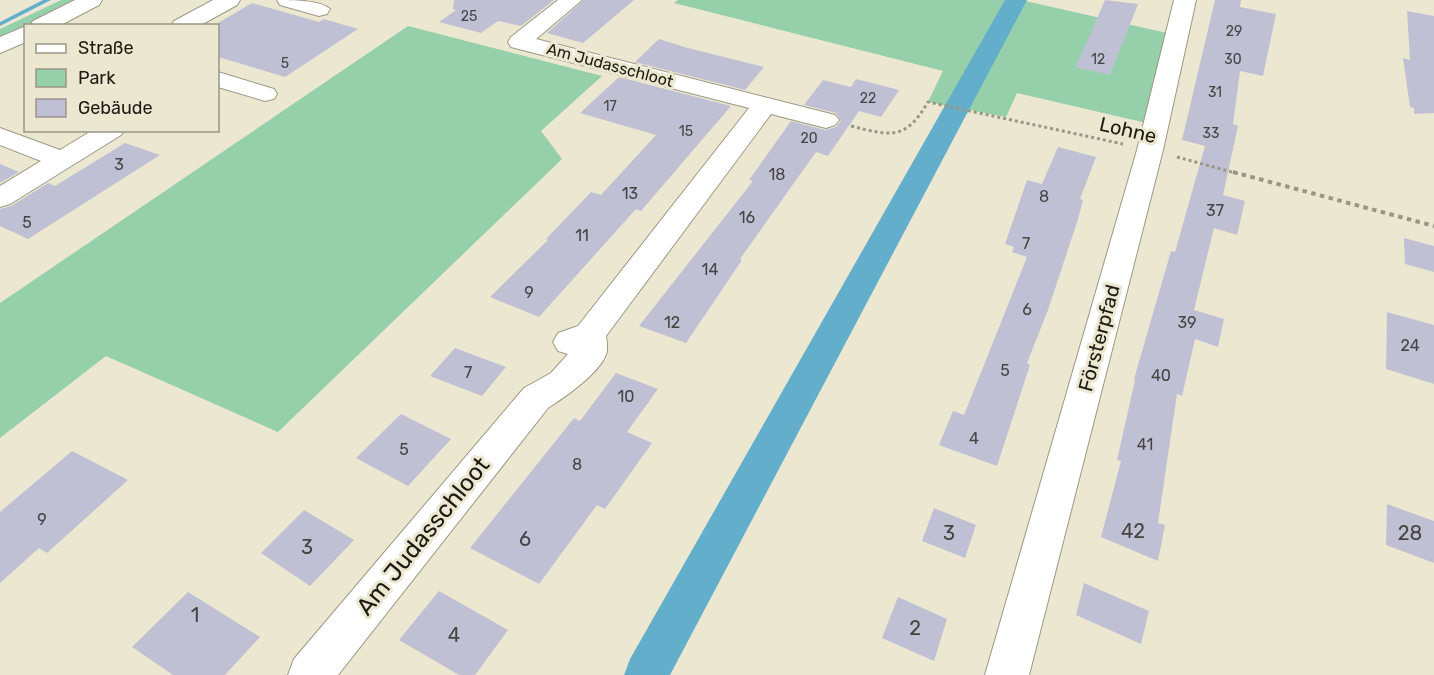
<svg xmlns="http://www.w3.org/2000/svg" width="1434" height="675" font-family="Rubik,sans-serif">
<rect width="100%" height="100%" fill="#ece7d1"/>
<g fill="#95d0ab">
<polygon points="61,0 87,0 35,25 26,26 25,30 0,43 0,29"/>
<polygon points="678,0 1021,0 1176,35 1155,125 1017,93 1006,117 928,102 943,71 674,3"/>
<polygon points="408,26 602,76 541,131 562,159 278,432 106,356 0,438 0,303"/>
</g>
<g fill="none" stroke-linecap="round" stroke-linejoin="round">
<polygon fill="#63afcb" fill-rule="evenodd" points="43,0 51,0 0,26 0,22"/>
<polygon fill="#63afcb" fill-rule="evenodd" points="1005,0 1027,0 670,675 624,675 630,659"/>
</g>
<g fill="#c0c0d5">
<polygon points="454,0 554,0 521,26 498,21 481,33 439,22 456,10 453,9"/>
<polygon points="584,0 634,0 583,43 547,33"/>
<polygon points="1105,0 1138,4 1110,75 1076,67"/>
<polygon points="1215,0 1241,0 1240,7 1276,14 1263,76 1240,71 1233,124 1238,126 1223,195 1245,201 1237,235 1214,228 1194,310 1224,319 1218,347 1195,339 1182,396 1177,394 1158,523 1165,525 1158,561 1101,537 1121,461 1117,460 1135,380 1134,379 1171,251 1175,252 1205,146 1182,140"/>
<polygon points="252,3 319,22 324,19 358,29 285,77 218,57 218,23"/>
<polygon points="1407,11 1434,16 1434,113 1414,114 1414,108 1410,107 1403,58 1410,60"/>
<polygon points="659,39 688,48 764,67 745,90 635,62"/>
<polygon points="619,77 731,106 641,211 636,209 539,317 490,297 548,240 546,239 591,192 601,195 656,135 580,113"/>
<polygon points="856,79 899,90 881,117 859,111 828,156 816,152 740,259 742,260 686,343 639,326 753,181 749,180 791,121 825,130 836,127 841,121 836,113 804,105 823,80 851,87"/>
<polygon points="125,143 160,155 28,239 0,226 0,209 11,206 48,183 55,186"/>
<polygon points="1058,147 1096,157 1080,199 1083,200 1078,219 1048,310 1027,363 1030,365 997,466 939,445 953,411 964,415 1027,257 1012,252 1014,247 1005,244 1027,180 1042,184"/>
<polygon points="0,164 19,172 0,183"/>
<polygon points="1404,238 1434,246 1434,272 1405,264"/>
<polygon points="1387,312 1434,325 1434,384 1386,369"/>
<polygon points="455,348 506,367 482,396 430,376"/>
<polygon points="616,373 658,389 627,432 652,443 605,509 597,505 539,584 470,548 574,418 580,421"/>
<polygon points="401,414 451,439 408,486 356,458"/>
<polygon points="72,451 128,480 47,553 39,548 0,583 0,512"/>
<polygon points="1387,504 1434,521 1434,563 1386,545"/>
<polygon points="934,508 976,525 965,558 922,541"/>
<polygon points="304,510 354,540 310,586 261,553"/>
<polygon points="1084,583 1149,611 1141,644 1076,615"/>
<polygon points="439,591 508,630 475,675 459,675 399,640"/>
<polygon points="188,592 260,637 225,675 173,675 132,647"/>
<polygon points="898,597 947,619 934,661 882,638"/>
</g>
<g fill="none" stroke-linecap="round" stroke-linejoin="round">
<defs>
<g id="minor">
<polygon points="75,0 102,0 99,5 59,26 30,26 33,21"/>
<polygon points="213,0 240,0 237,5 199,26 171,26 174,21"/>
<path d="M277,0C292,0 320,0 330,9L327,14L319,16L280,5Z"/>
<path d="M558,0H582L536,39L835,115L839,120L835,125L826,128L771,114L606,336C607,340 607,346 607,351C603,371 565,397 548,408L338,675H288L294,659L524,388L551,373L568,354L558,351L553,342L558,333L578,326L749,108L511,47L508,42L511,37Z"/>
<polygon points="1174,0 1196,0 1163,150 1029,675 985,675 1137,150"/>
<polygon points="26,26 26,42 0,53 0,37"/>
<polygon points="218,72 274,89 277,94 274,99 265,101 218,87"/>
<polygon points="0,128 60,150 93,130 125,130 121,135 10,204 0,207 0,186 41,161 0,145"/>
</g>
</defs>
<use href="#minor" stroke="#9d9884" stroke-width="2"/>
<g stroke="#9a9685" stroke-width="3" stroke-dasharray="3 3" stroke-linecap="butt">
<path d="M851,126C891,136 905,141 928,102L1123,144"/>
<polyline points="1177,157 1239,174"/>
</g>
<polyline stroke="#9a9685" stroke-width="4" stroke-dasharray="4.5 4.5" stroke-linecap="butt" points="1233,172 1434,226"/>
<use href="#minor" fill="#fff" fill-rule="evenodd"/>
</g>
<g text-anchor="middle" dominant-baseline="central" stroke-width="6" stroke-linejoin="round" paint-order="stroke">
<g font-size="14" fill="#454443">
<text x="469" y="16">25</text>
<text x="1234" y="31">29</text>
<text x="1098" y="59">12</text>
<text x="1233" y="59">30</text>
<text x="285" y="63">5</text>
<text x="1215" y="92">31</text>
<text x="868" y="98">22</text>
<text x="610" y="106">17</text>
<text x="686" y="131">15</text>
<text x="1211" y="133">33</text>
<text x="809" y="138">20</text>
</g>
<g font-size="16" fill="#1c1a12" stroke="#ece7d1">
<text transform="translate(610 65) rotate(15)">Am Judasschloot</text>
</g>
<g font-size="16" fill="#454443">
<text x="119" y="164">3</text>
<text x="777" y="174">18</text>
<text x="630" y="193">13</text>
<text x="1044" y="196">8</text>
<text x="1215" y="210">37</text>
<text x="747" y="217">16</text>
<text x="27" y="222">5</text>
<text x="582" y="235">11</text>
<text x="1026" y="243">7</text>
<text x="710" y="269">14</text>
<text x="529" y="292">9</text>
<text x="1027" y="309">6</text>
<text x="672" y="322">12</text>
<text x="1187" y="322">39</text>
<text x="1410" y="345">24</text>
<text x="1005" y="370">5</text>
<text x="468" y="372">7</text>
<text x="1161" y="375">40</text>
<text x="626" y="396">10</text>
<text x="974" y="438">4</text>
<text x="1145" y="444">41</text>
<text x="404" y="449">5</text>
<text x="577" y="464">8</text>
<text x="42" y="519">9</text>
</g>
<g font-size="20" fill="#1c1a12" stroke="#ece7d1">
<text transform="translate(1128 130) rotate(13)">Lohne</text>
<text transform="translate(1099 338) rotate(-75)">Försterpfad</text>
</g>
<g font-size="20" fill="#454443">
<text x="1133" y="531">42</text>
<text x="949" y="533">3</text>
<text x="1410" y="533">28</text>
<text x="525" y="539">6</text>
<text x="307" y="547">3</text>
<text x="195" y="615">1</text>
<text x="915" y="628">2</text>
<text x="454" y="635">4</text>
</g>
<g font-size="24" fill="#1c1a12" stroke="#ece7d1">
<text transform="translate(423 536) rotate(-51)">Am Judasschloot</text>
</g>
</g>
<rect x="24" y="24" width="195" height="108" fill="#ece7d1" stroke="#999585" stroke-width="1.5"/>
<rect x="36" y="44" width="30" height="9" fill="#ffffff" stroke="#999585" stroke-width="1.5"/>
<text x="78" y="54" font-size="18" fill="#1c1a12">Straße</text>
<rect x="36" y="69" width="30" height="18" fill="#95d0ab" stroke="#999585" stroke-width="1.5"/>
<text x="78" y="84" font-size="18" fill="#1c1a12">Park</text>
<rect x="36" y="99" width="30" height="18" fill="#c0c0d5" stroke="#999585" stroke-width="1.5"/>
<text x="78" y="114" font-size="18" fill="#1c1a12">Gebäude</text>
</svg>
